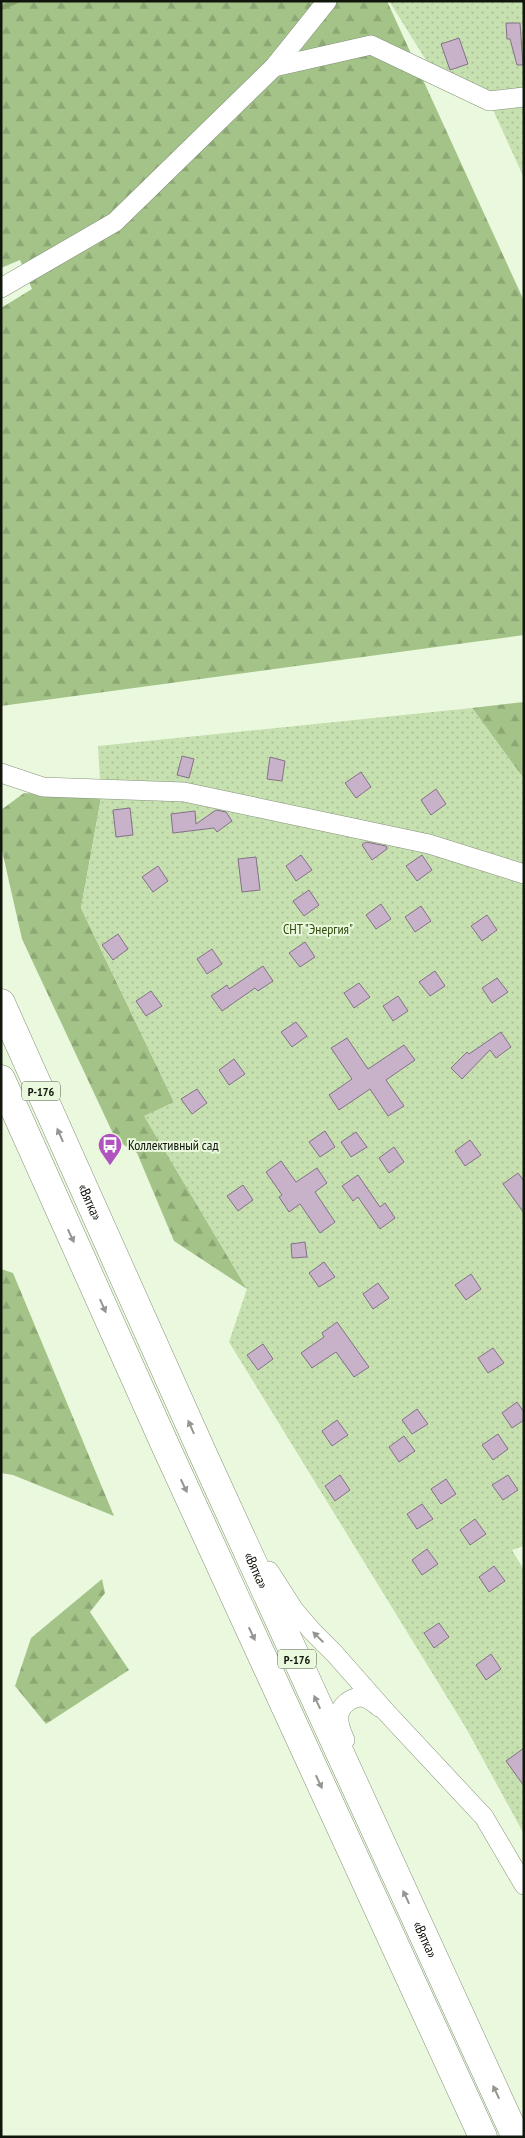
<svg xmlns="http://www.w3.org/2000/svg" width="525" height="2138" font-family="'PT Sans Narrow',sans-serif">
<defs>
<pattern id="forest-firs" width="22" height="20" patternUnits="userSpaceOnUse" patternTransform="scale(1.25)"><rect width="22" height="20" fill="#a4c388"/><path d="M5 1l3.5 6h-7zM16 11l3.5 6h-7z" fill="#8ca774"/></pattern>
<pattern id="garden-dots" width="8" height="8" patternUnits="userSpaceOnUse" patternTransform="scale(1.25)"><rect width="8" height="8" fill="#c6e0b0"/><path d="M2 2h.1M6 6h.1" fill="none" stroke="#a9bf96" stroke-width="1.8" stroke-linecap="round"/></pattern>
</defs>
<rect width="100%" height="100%" fill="#eaf9dd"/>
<g fill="url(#forest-firs)">
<polygon points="1,1 387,1 524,301 524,635 1,706 1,308 32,289 20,260 1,268"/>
<polygon points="524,702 524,779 472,708"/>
<polygon points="24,793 101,798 81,908 174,1102 145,1117 247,1289 174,1241 137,1153 116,1140 22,939 1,846 1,810"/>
<polygon points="1,1269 13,1273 114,1516 13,1475 1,1473"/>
<polygon points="102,1579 105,1593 90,1612 129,1670 46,1724 15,1686 31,1638"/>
</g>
<g fill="url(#garden-dots)">
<polygon points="389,1 524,1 524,178 489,101 434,73"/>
<polygon points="472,708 524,779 524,1546 512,1550 524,1570 524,1834 466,1728 229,1342 247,1289 144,1116 174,1102 81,908 101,798 98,746"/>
</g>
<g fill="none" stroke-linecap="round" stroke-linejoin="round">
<polyline stroke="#86a36a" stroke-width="4.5" points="1,8 17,1"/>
</g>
<g fill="#c7b2ca" stroke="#847187">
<polygon points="506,23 520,23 523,65 517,65 510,39 507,39"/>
<polygon points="459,38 468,64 450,70 441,44"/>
<polygon points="182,756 194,759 189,778 177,775"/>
<polygon points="270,757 285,761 282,781 267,779"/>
<polygon points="361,772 371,787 356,798 345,783"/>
<polygon points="436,789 446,804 431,815 421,800"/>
<polygon points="130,808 133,835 116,837 113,810"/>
<polygon points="216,810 226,812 232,821 217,832 214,828 173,833 171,814 195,811 196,824"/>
<polygon points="366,842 386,846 387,849 372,860 362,845"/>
<polygon points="301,855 312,870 296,881 286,866"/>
<polygon points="422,855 432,870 417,881 406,866"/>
<polygon points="256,857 260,890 242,892 238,859"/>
<polygon points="158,866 168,881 153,892 142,877"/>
<polygon points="309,890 319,905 304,916 293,901"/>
<polygon points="381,904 391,919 376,929 366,915"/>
<polygon points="421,906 431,921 415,932 405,917"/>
<polygon points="487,915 497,930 482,941 471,926"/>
<polygon points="118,934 128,949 113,960 102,945"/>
<polygon points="305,942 315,957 300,967 289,953"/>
<polygon points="212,949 222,964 207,974 197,959"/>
<polygon points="263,966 273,981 258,991 255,988 222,1011 211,996 227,985 229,989"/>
<polygon points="435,971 445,986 430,996 419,982"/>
<polygon points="497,978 508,992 492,1003 482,988"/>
<polygon points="359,983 370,997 354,1008 344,993"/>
<polygon points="151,991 162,1006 146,1016 136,1001"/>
<polygon points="398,996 408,1011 393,1021 383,1006"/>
<polygon points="296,1022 307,1036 292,1047 281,1032"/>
<polygon points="501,1032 511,1047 496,1058 490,1050 462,1079 451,1068 467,1052 469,1054"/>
<polygon points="347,1038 368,1069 404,1045 415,1060 386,1080 404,1106 388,1116 370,1089 339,1110 329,1095 352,1079 331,1048"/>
<polygon points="234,1059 245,1074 229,1085 219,1070"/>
<polygon points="197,1089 207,1103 192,1114 181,1099"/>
<polygon points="325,1131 335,1147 320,1157 309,1142"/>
<polygon points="356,1132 367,1147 351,1157 341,1142"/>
<polygon points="470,1140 481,1155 465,1166 455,1151"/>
<polygon points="394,1147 404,1162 389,1173 379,1158"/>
<polygon points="281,1161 296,1182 317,1168 327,1183 315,1192 335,1222 320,1233 300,1204 289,1212 279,1197 282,1195 266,1172"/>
<polygon points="518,1173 524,1181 524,1213 503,1184"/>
<polygon points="358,1175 380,1207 385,1203 395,1218 380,1229 358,1197 353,1201 342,1186"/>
<polygon points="243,1185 253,1200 238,1211 227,1196"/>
<polygon points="305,1242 307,1257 292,1258 291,1244"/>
<polygon points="324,1262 335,1277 319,1287 309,1273"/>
<polygon points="471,1274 481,1289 466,1300 455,1285"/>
<polygon points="378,1283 389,1298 373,1309 363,1294"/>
<polygon points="337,1322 369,1367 354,1377 336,1352 312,1368 301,1353 324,1337 322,1333"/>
<polygon points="263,1344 273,1359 258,1370 247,1355"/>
<polygon points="493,1348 504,1363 488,1373 478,1358"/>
<polygon points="517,1402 524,1412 524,1420 512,1428 502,1413"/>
<polygon points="417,1409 428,1424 412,1434 402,1420"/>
<polygon points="337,1420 348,1435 332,1446 322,1431"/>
<polygon points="498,1434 508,1449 493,1460 482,1445"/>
<polygon points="404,1436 415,1451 399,1462 389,1447"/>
<polygon points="340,1475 350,1490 335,1501 325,1486"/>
<polygon points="508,1475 518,1490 503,1500 492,1485"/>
<polygon points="446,1479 456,1494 441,1504 431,1489"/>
<polygon points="422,1504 433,1519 417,1529 407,1514"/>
<polygon points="475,1519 486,1534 470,1545 460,1530"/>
<polygon points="427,1549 438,1564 422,1575 412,1560"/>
<polygon points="494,1566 505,1581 489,1592 479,1577"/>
<polygon points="439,1623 449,1637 434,1648 424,1633"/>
<polygon points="491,1654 501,1669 486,1680 476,1665"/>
<polygon points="524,1748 524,1786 506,1761"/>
</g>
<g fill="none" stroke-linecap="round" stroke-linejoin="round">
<defs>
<g id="minor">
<polyline points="274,67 327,1"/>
<polyline points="1,288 115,222 274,67 371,45 489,101 524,97"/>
<polyline points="1,773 43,787 184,792 429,844 524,874"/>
<polyline points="269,1571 294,1610 312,1631 334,1653 386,1712 484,1817 524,1885"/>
<path d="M345,1740C342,1733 338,1725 339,1717C339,1706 351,1697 362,1697C368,1698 374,1703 379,1707"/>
</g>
<g id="trunk">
<path id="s1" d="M1,1003L202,1452L516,2137"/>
<polyline points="1,1079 166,1447 483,2137"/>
</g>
</defs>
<use href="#minor" stroke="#849178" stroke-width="20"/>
<use href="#trunk" stroke="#849178" stroke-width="29"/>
<use href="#minor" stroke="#fff" stroke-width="19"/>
<use href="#trunk" stroke="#fff" stroke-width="28"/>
</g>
<defs><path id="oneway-solid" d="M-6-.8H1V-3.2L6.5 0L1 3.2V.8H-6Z" transform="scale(1.25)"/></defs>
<g fill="#949692">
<use href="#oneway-solid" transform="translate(60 1135) rotate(-114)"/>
<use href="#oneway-solid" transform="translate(71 1236) rotate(65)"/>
<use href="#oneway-solid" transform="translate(103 1306) rotate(66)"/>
<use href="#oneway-solid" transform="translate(191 1427) rotate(-114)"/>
<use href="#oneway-solid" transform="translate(184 1486) rotate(65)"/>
<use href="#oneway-solid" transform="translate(252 1634) rotate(65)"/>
<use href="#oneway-solid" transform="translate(318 1637) rotate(-136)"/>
<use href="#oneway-solid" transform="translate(317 1702) rotate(-115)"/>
<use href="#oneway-solid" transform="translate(319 1782) rotate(65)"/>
<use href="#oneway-solid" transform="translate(406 1897) rotate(-115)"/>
<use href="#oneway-solid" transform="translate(496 2092) rotate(-115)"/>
</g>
<defs>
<symbol id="bus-pin" viewBox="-11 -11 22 30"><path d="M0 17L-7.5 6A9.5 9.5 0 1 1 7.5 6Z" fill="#af53be" stroke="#eaf9dd"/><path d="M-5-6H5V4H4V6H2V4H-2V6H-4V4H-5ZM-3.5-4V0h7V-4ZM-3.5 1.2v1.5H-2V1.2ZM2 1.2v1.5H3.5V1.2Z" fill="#fff"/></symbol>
</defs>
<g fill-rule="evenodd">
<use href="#bus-pin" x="96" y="1131" width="28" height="38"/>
</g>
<g text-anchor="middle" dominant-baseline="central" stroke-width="4" stroke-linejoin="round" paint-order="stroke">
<g fill="#eaf9dd" stroke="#525a4b" stroke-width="1">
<rect x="22" y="1081.5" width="38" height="19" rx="4"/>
<rect x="278" y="1649.5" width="38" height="19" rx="4"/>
</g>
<g font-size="12" font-weight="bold" fill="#11160d">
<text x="41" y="1091">Р-176</text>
<text x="297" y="1659">Р-176</text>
</g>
<g font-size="14" fill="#304b0b" stroke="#eaf9dd">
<text x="318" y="929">СНТ "Энергия"</text>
</g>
<g font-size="14" fill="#11160d" stroke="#eaf9dd" text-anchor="start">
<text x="128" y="1145">Коллективный сад</text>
</g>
<g font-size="14" fill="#11160d" stroke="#eaf9dd">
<text stroke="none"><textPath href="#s1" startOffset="218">«Вятка»</textPath></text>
<text stroke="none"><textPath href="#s1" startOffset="622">«Вятка»</textPath></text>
<text stroke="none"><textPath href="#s1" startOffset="1028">«Вятка»</textPath></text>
</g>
</g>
<rect width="525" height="2138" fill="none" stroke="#11160d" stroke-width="5"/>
</svg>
